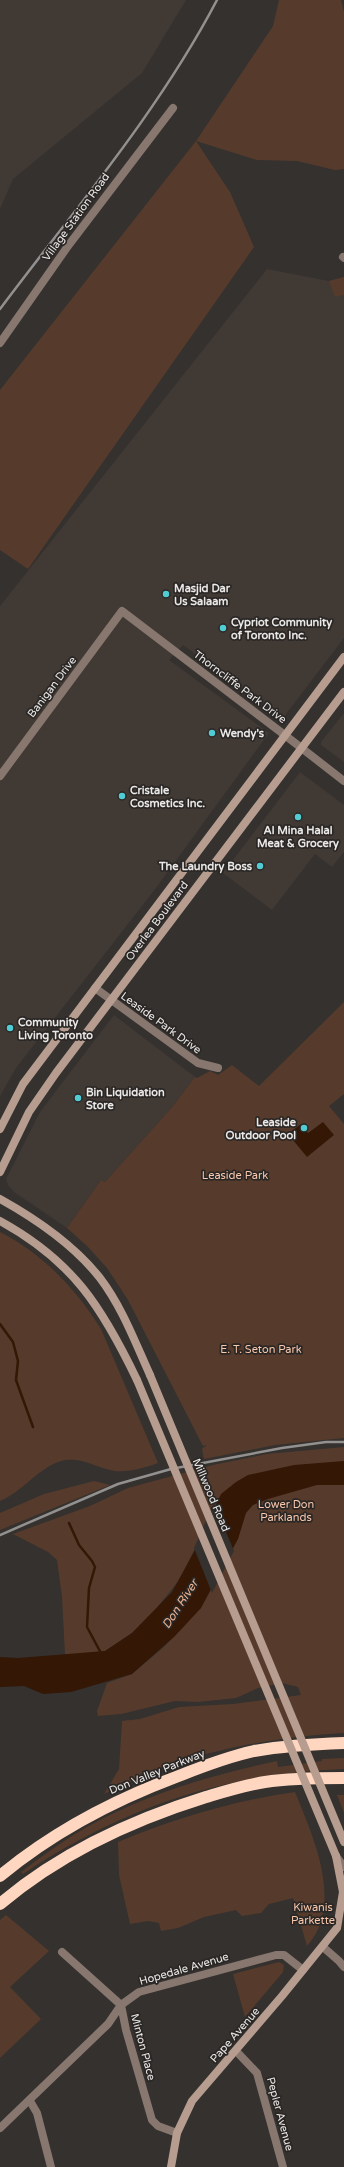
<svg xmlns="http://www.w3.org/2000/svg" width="344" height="2167" font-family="'Varela Round',sans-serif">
<rect width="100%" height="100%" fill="#34312f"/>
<g fill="#413934">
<polygon points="0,0 186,0 142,73 13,179 0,209"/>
<polygon points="267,269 329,281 344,277 344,638 283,718 183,645 169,660 269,733 156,888 16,1068 0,1096 0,606"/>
<polygon points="344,713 344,762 321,745 321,742"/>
<polygon points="300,772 344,805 344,852 332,867 315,854 272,910 223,873"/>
<polygon points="114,1015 195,1077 173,1106 105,1182 101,1180 67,1228 14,1192 8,1185 6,1179 40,1112"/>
</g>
<g fill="#563b2c">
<polygon points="279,0 341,0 344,12 344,169 335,170 297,161 257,160 196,141 230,192 254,247 28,569 0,550 0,390 196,141 273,26"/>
<polygon points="344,277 344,295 335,297 329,281"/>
<polygon points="344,1002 344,1094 329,1106 344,1124 344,1438 275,1445 204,1459 202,1449 207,1445 203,1446 128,1300 107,1268 88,1247 67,1228 101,1180 105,1182 173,1106 195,1077 197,1078 210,1071 218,1075 232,1065 259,1086"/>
<path d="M0,1232C42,1253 77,1290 101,1329L158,1463C144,1468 125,1474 110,1470C94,1466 82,1458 65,1460C40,1465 23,1492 0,1501Z"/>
<path d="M344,1447V1733C284,1736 223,1747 165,1766C145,1773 124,1785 104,1794L119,1769L122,1721L140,1719L179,1707L233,1704L301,1695L298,1687L282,1683L258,1688L236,1698L198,1702L175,1701L121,1714L98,1716L97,1711L107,1683L132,1674L165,1646L189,1620L219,1499L180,1579L155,1610L132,1633L105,1651L65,1655L62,1597L57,1560L48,1552L13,1534L90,1506L128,1488L213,1465L267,1454Z"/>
<polygon points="94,1481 110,1485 0,1530 0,1513 44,1494"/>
<path d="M344,1758V1769C223,1774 124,1807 23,1874L21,1872C42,1856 64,1840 87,1827C146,1794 211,1775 277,1761L278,1767L322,1761V1759Z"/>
<path d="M295,1792C314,1839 344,1904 307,1946L293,1898L269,1904L261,1913L242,1916L236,1910L204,1917L178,1928L161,1931L159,1923L148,1921L130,1924L119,1875L118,1842C176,1818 233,1801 295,1792Z"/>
<polygon points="337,1795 344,1795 344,1813"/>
<polygon points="6,1915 49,1951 10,1987 41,2019 0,2058 0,1920"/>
<polygon points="279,1962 284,1965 283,1972 245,2017 233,1974"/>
</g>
<g fill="#341705">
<polygon points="323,1122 334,1135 307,1157 288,1134 301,1124 308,1133"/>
<polygon points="344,1461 344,1485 317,1485 268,1499 253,1505 246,1513 238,1539 201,1608 175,1636 132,1674 71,1692 43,1694 24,1686 0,1687 0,1657 18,1658 105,1651 132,1633 172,1592 195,1550 221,1494 236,1482 248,1475 294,1465"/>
</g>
<polygon fill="#34312f" points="214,1503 234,1551 212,1593 194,1548"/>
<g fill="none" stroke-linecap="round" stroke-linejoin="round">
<g stroke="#341705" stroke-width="2.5">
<polyline points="0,1324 13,1342 18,1361 16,1380 33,1427"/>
<polyline points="69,1523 79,1545 92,1561 95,1567 89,1588 87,1627 102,1655"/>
</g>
<g stroke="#87776e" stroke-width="8">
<polyline points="343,257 344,258"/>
<polyline points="0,343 68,246 173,108"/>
<polyline points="0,776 122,611 286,736"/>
<polyline points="95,988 198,1063 218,1068"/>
<polyline points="323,1947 339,1961 344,1967"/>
<polyline points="62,1952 121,2005 126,2030 152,2120 158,2126 177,2133"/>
<polyline points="236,2051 257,2073 283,2167"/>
<polyline points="30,2101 37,2113 51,2167"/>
<polyline points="0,2128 108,2024 121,2005 139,1992 276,1955 284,1955 303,1970"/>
</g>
<g stroke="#87776e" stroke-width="8">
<polyline points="286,736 344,781"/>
<polyline points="336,1856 344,1867"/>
</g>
<g stroke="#b79d8f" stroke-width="8">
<polyline points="0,1129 23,1084 344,657"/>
<polyline points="0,1172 29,1112 56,1073 344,692"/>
<path d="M0,1199C36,1219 74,1245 100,1278C122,1307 135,1342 150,1375"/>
<path d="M0,1221C73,1261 102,1307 137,1380"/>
<polyline points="171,2167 177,2133 192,2101 282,1996 337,1928 343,1892 336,1856"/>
</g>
<g stroke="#ffd6c0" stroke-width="12">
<path d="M0,1876C53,1832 112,1801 176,1777C201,1767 227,1757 254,1751C283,1746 314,1744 344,1743"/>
<path d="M0,1904C60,1853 132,1820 206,1797C226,1791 245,1785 265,1782C291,1778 318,1778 344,1778"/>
</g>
<g stroke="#93918f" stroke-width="2.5">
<path d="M0,309C75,209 159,111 217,0"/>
<polyline points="0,1535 118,1484 171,1469 282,1448 326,1442 344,1442"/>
</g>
<g stroke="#b79d8f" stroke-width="8">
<polyline points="150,1375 344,1842"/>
<polyline points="137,1380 336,1856"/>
</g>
</g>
<g fill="#51ccd3" stroke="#2a2725" stroke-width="1.5">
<circle cx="166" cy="594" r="4"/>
<circle cx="223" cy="628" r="4"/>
<circle cx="212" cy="733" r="4"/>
<circle cx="122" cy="796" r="4"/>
<circle cx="298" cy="817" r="4"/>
<circle cx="260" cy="866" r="4"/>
<circle cx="10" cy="1028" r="4"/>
<circle cx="78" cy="1098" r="4"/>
<circle cx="304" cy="1128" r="4"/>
</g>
<g text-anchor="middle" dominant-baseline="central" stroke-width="3.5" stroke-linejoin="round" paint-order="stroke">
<g font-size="11" fill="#ebe9e8" stroke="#2a2725">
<text transform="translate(76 217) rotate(-54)">Village Station Road</text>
<text transform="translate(52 687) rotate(-53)">Banigan Drive</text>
<text transform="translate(240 687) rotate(37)">Thorncliffe Park Drive</text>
<text transform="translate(157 921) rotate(-53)">Overlea Boulevard</text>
<text transform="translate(161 1023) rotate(36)">Leaside Park Drive</text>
<text transform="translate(211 1495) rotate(67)">Millwood Road</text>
<text transform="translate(157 1772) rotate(-22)">Don Valley Parkway</text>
<text transform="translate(184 1969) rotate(-16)">Hopedale Avenue</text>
<text transform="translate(235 2035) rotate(-49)">Pape Avenue</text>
<text transform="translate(143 2047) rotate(75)">Minton Place</text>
<text transform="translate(280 2114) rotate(75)">Pepler Avenue</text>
</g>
<g font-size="11" font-weight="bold" fill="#ebe9e8" stroke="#2a2725" text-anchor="start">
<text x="174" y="588">Masjid Dar<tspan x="174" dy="13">Us Salaam</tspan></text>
<text x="231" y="622">Cypriot Community<tspan x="231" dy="13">of Toronto Inc.</tspan></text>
<text x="220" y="733">Wendy's</text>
<text x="130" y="790">Cristale<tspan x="130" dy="13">Cosmetics Inc.</tspan></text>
<text x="298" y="830" text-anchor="middle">Al Mina Halal<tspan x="298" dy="13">Meat &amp; Grocery</tspan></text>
<text x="252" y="866" text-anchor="end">The Laundry Boss</text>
<text x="18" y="1022">Community<tspan x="18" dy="13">Living Toronto</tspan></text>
<text x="86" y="1092">Bin Liquidation<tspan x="86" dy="13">Store</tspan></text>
<text x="296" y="1122" text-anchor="end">Leaside<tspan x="296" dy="13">Outdoor Pool</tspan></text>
</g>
<g font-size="11" fill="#f9c7ac" stroke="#2a2725">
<text x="235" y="1175">Leaside Park</text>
<text x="261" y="1349">E. T. Seton Park</text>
<text x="286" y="1504">Lower Don<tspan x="286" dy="13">Parklands</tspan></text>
<text x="313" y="1907">Kiwanis<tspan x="313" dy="13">Parkette</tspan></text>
</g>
<g font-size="12" font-style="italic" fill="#efb390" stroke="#2a2725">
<text transform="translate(180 1604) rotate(-57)">Don River</text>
</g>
</g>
</svg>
